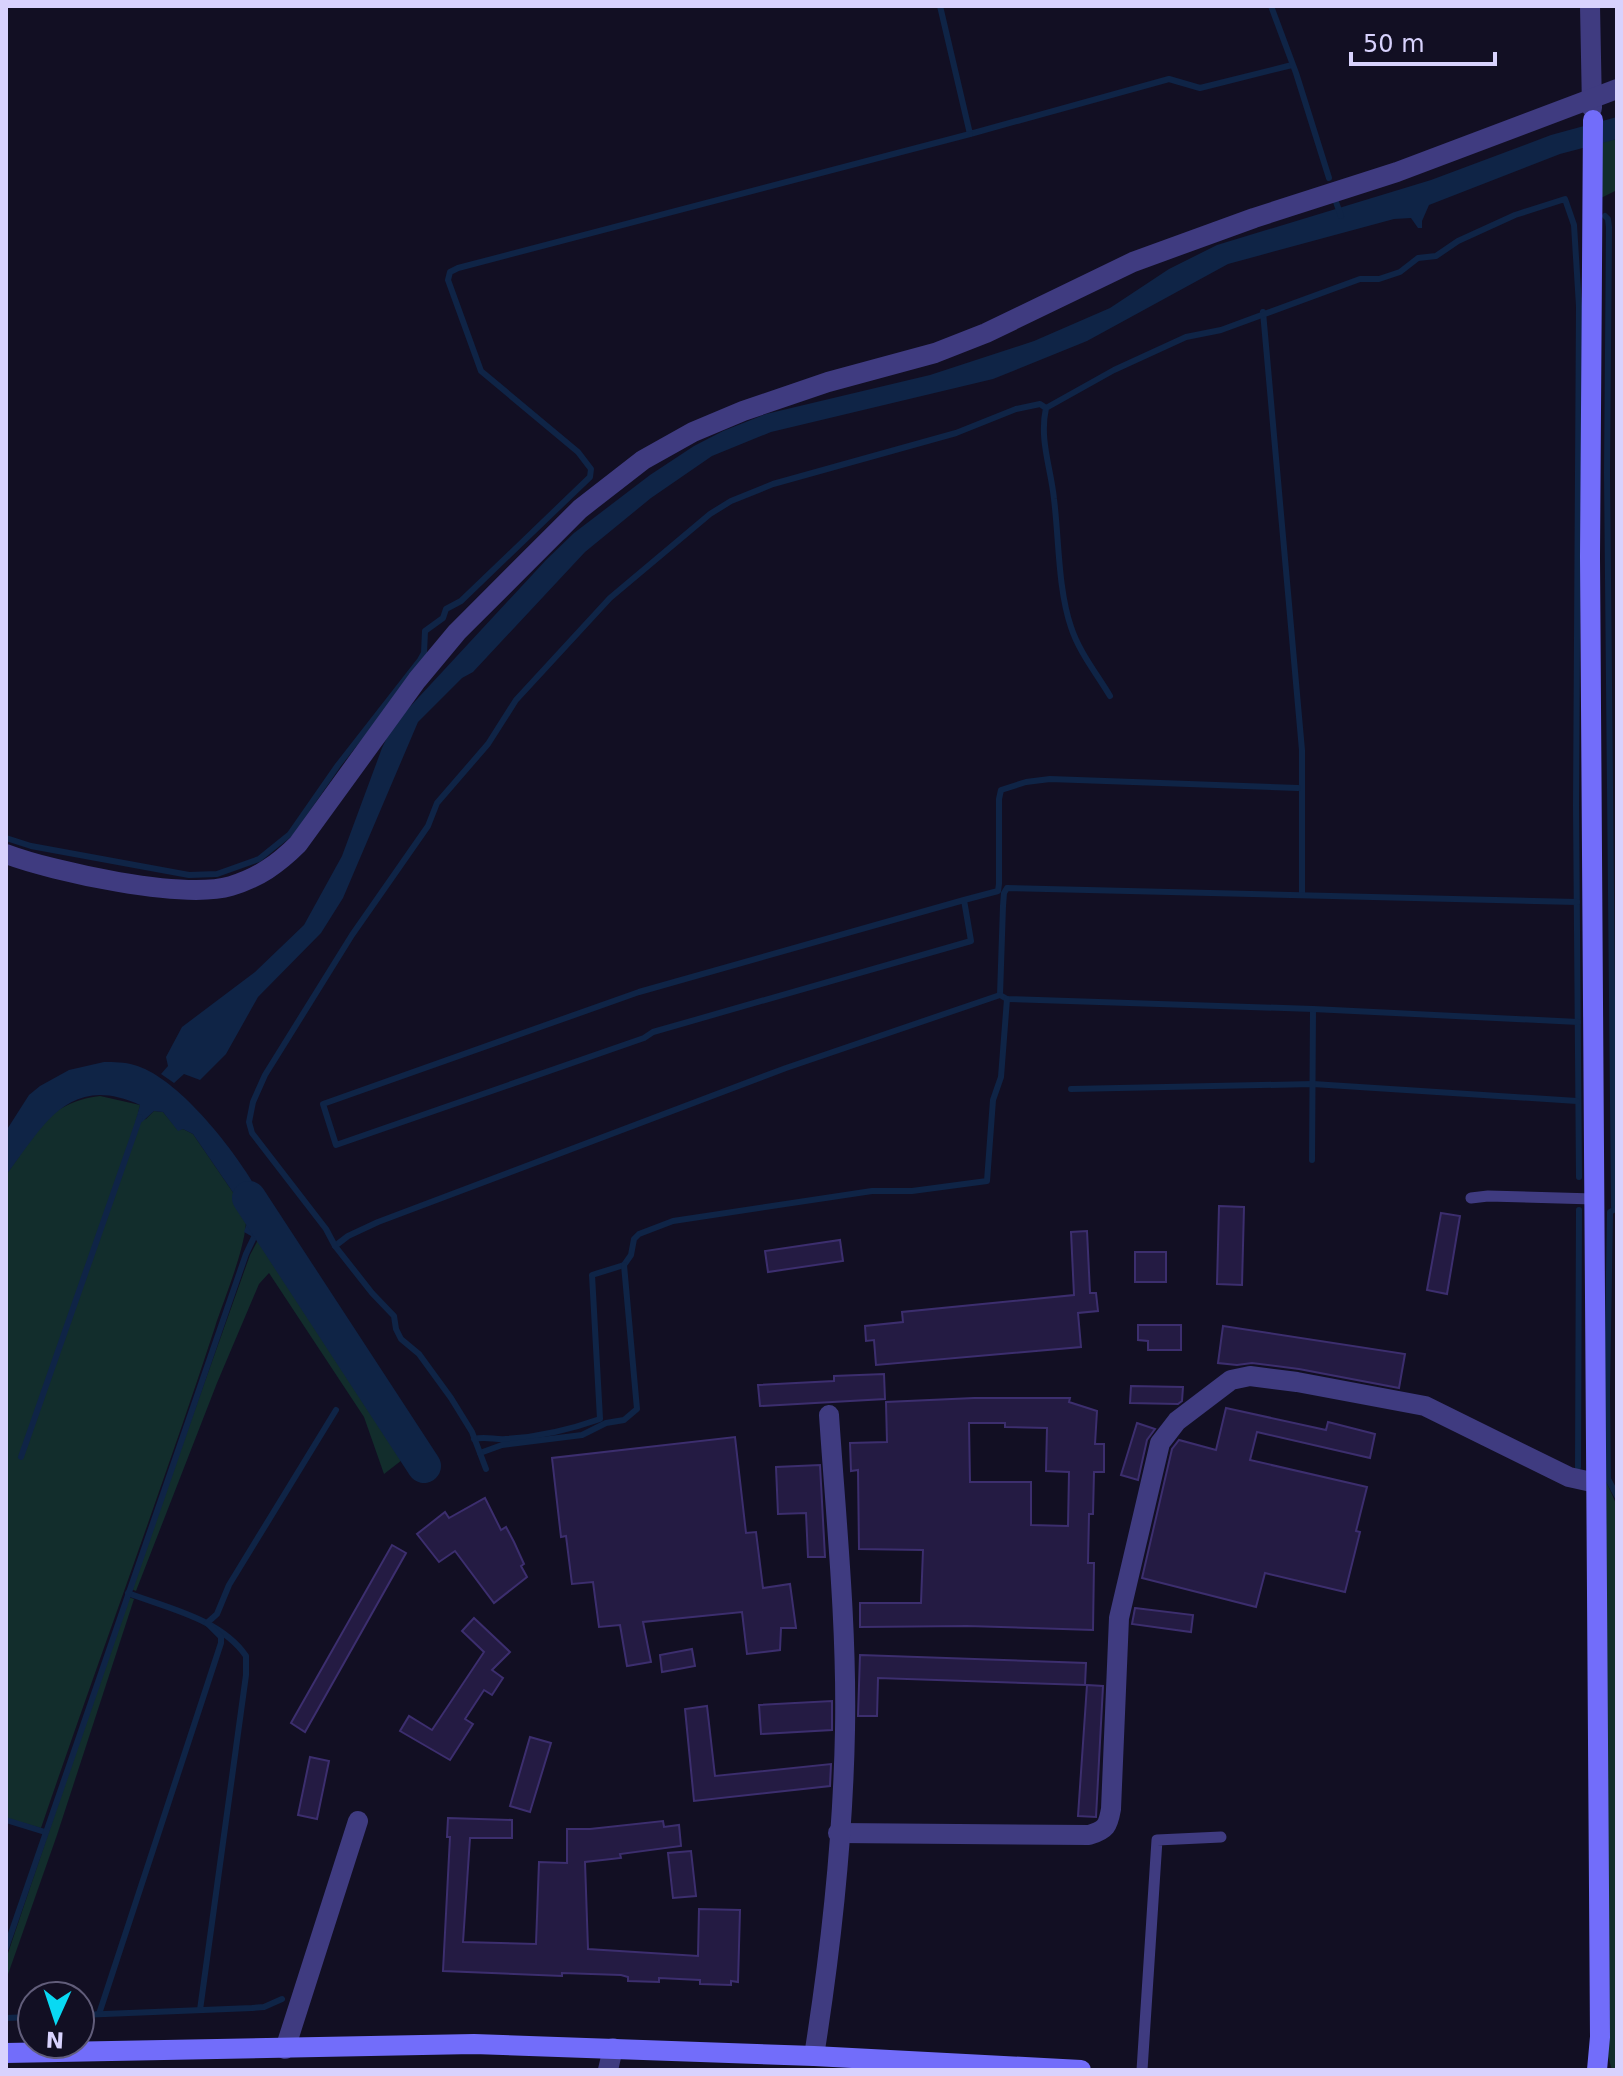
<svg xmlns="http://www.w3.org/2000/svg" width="1623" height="2076" font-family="'DejaVu Sans',sans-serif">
<rect width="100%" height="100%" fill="#120f23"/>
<g fill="#122d2c">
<polygon points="1617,139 1617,190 1601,198 1602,142"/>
<path d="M100,1096L140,1105L136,1122L146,1119L154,1111L163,1112L178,1130L183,1129L193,1134L245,1210C252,1234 223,1301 215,1327C160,1495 98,1661 41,1828L6,1818V1175C36,1135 45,1103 100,1096Z"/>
<polygon points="265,1238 277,1246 411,1453 384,1474 364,1417 269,1273 259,1284 217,1383 136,1591 131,1589 250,1255 258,1240"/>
<polygon points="1606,1481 1617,1506 1617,2070 1612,2070 1607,2053"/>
<polygon points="128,1597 134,1599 57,1835 6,1980 6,1959"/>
</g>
<g fill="#0f2446">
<polygon points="1617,117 1617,139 1560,154 1429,205 1422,221 1422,228 1418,228 1411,218 1394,219 1228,264 1087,341 993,379 771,432 712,456 651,498 585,552 473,672 462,678 418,722 343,898 321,933 258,997 226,1054 200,1080 184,1074 174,1083 161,1074 168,1066 166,1057 182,1027 255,972 304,925 342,856 382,748 393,725 546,560 574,533 650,475 694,446 723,431 766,414 930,375 1034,341 1110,308 1169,269 1217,245 1431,180 1551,135"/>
<path d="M104,1062C114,1062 125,1062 134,1065C185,1078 264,1185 278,1234L270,1241L265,1238L258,1240L244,1232L248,1220L245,1210L193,1134L183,1129L178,1131L163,1112L154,1111L142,1122L135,1123L140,1105C68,1072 43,1127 6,1175V1131L29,1095L40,1086L69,1070Z"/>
</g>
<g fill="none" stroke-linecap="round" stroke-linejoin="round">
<g stroke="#0f2446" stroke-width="6">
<polyline points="940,6 970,134 1169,79 1200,88 1292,65"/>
<polyline points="1271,6 1296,73 1329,178"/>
<polyline points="1336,202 1341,216"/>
<polyline points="1605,216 1608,219 1609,227 1607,473 1614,1207"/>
<polyline points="1263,312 1302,750 1302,893"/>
<path d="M1110,696C1097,674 1079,652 1071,627C1058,589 1059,539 1054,499C1051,468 1039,440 1046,408L1114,370L1186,337L1221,330L1360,279H1379L1400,272L1418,258L1436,256L1458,241L1515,215L1565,199L1574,225L1579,306L1576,806L1579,1177"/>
<polyline points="6,838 31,846 189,875 217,874 259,859 290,834 338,765 420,660 424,653 425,631 443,618 446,609 461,601 590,477 591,469 578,452 481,371 448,280 450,272 458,268 970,134"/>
<polyline points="964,900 971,941 653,1032 644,1038 336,1145 323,1104 639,992 964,900 998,891 999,884 999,799 1001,790 1026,782 1050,779 1298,788"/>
<polyline points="1000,995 1003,906 1004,893 1007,888 1577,902"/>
<polyline points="1071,1089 1313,1084 1577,1101"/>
<polyline points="1312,1160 1313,1009"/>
<polyline points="1617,1208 1610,1212 1607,1391 1608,1479 1617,1496"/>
<polyline points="335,1246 348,1236 378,1222 786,1068 1000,995 1007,999 1313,1009 1578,1022"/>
<path d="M474,1439C486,1436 495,1440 506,1439C538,1437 569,1430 600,1419L592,1275L624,1265L631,1255L634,1239L639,1234L673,1221L872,1191H912L987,1181L993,1100L1001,1077L1007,999"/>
<polyline points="480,1453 502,1445 582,1435 606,1423 624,1420 637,1409 624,1265"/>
<polyline points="21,1457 140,1117"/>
<polyline points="1578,1467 1579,1210"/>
<polyline points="486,1469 472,1432 451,1398 419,1354 401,1339 396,1329 394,1316 372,1293 335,1246 326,1229 252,1133 249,1122 253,1102 265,1075 352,935 428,826 437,803 488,744 516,700 610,598 710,514 731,501 773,484 956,433 1016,409 1040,404 1046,408"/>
<path d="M128,1593C167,1608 221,1619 246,1656V1675L200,2010"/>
<polyline points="6,1820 45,1832"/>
<polyline points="6,1948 246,1254 256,1233"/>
<polyline points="99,2014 221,1643 221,1637 207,1623 217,1614 229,1585 336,1410"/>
<polyline points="80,2015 252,2008 264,2007 282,1999"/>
<polyline points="6,2018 32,2017"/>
</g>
<polyline stroke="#0f2446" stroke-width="34" points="249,1198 424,1466"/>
</g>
<g fill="#241b43" stroke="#3c2e6e" stroke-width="2" fill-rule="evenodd">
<polygon points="1219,1206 1244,1207 1242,1285 1217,1284"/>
<polygon points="1441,1213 1460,1216 1447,1294 1427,1290"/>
<polygon points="1087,1231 1090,1293 1096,1293 1098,1311 1078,1313 1081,1347 876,1365 874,1340 866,1341 865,1326 903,1322 902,1312 1074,1295 1071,1232"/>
<polygon points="840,1240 843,1261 768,1272 765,1251"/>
<rect x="1135" y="1252" width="31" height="30"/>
<polygon points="1138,1325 1181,1325 1181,1350 1148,1350 1148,1341 1138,1340"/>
<polygon points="1223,1326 1405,1354 1399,1388 1299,1369 1252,1363 1237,1365 1218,1363"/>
<polygon points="884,1374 885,1399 760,1406 758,1385 834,1381 834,1376"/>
<polygon points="1131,1386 1183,1387 1182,1401 1178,1404 1130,1403"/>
<path d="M974,1398H1070L1069,1402L1097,1411L1095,1444H1104V1472H1094L1093,1514H1089L1088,1563H1094L1093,1630L967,1626L860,1627V1603H921L923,1550L859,1549L858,1470L851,1471L850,1443L887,1442L886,1402ZM969,1423H1005V1427L1047,1428L1046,1471L1069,1472L1068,1526L1031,1525V1482H970Z"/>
<polygon points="1226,1408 1326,1430 1328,1422 1375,1434 1370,1458 1257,1432 1250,1460 1367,1487 1356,1531 1360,1532 1345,1592 1265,1573 1256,1607 1142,1578 1172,1449 1179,1440 1216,1450"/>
<polygon points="1137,1423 1155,1429 1147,1440 1138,1480 1121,1475"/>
<polygon points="735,1437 746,1533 756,1532 763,1588 790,1584 796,1628 781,1628 780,1650 747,1654 742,1612 643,1622 651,1662 627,1666 620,1625 599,1627 593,1582 572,1584 566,1536 561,1537 552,1458"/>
<polygon points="820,1465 825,1557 808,1557 806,1513 778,1514 776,1467"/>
<polygon points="485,1498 501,1530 506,1527 514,1542 524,1564 521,1566 527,1577 494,1603 455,1551 439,1562 417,1534 445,1512 449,1518"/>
<polygon points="392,1545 406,1553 305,1732 291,1723"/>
<polygon points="1135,1608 1193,1615 1191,1632 1132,1624"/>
<polygon points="474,1618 510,1652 492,1670 503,1678 492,1695 484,1690 465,1719 473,1724 450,1760 400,1731 409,1716 432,1730 484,1652 462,1631"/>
<polygon points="692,1649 695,1666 662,1672 660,1655"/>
<polygon points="860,1655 1086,1663 1085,1685 878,1678 877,1716 858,1716"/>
<polygon points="1087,1685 1103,1686 1096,1817 1078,1816"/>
<polygon points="832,1701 832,1730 761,1734 759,1705"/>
<polygon points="707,1706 715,1776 831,1764 830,1786 694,1801 685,1709"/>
<polygon points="530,1737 551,1743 530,1812 510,1806"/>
<polygon points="310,1757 329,1761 317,1819 298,1815"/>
<polygon points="448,1818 512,1820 512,1838 470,1838 463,1942 536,1944 539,1862 567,1863 567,1829 590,1829 663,1821 664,1827 679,1825 681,1846 620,1854 621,1858 585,1862 588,1949 698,1956 699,1909 740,1910 738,1982 731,1981 731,1985 700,1984 700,1980 659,1978 659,1982 628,1981 628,1977 621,1975 562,1973 562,1976 443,1971 450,1837 447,1837"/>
<polygon points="691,1851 696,1896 673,1898 668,1853"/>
</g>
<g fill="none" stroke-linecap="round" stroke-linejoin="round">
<g stroke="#3f3b80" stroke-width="11">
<polyline points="1471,1198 1488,1196 1594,1199"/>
<polyline points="1142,2070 1157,1840 1221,1837"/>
</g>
<g stroke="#3f3b80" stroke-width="20">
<polyline points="1590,6 1592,108"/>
<path d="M6,854C54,872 183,900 231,886C258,878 278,864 298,844L417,680L457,632L580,509L643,460L693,432L743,411L828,382L935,353L986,333L1133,262L1254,218L1397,172L1617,89"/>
<path d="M838,1833L1089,1835C1106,1830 1108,1826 1111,1809L1119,1618L1160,1443L1177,1421L1231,1380L1250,1376L1297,1382L1425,1406L1569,1477L1596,1483"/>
<polyline points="285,2049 358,1821"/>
<path d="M814,2056C831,1949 843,1839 845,1730C847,1625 836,1519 829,1415"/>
<polyline points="608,2070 613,2048"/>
</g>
<g stroke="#726dfa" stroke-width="20">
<polyline points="1593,120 1590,557 1600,2037 1597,2070"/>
<polyline points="6,2053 474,2044 814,2056 1081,2070"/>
</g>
</g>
<rect width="1623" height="2076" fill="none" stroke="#d8d2fd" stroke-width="16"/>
<g transform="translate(56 2020) rotate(183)"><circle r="38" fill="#120f23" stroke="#615d7a" stroke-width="2"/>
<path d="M0-6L14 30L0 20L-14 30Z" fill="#09d9f3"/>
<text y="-12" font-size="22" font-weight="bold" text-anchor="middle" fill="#d8d2fd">N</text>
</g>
<path d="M1351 52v12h144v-12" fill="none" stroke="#d8d2fd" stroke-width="4"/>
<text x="1363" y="52" font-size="24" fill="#d8d2fd" stroke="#120f23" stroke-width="6" paint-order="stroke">50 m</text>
</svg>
